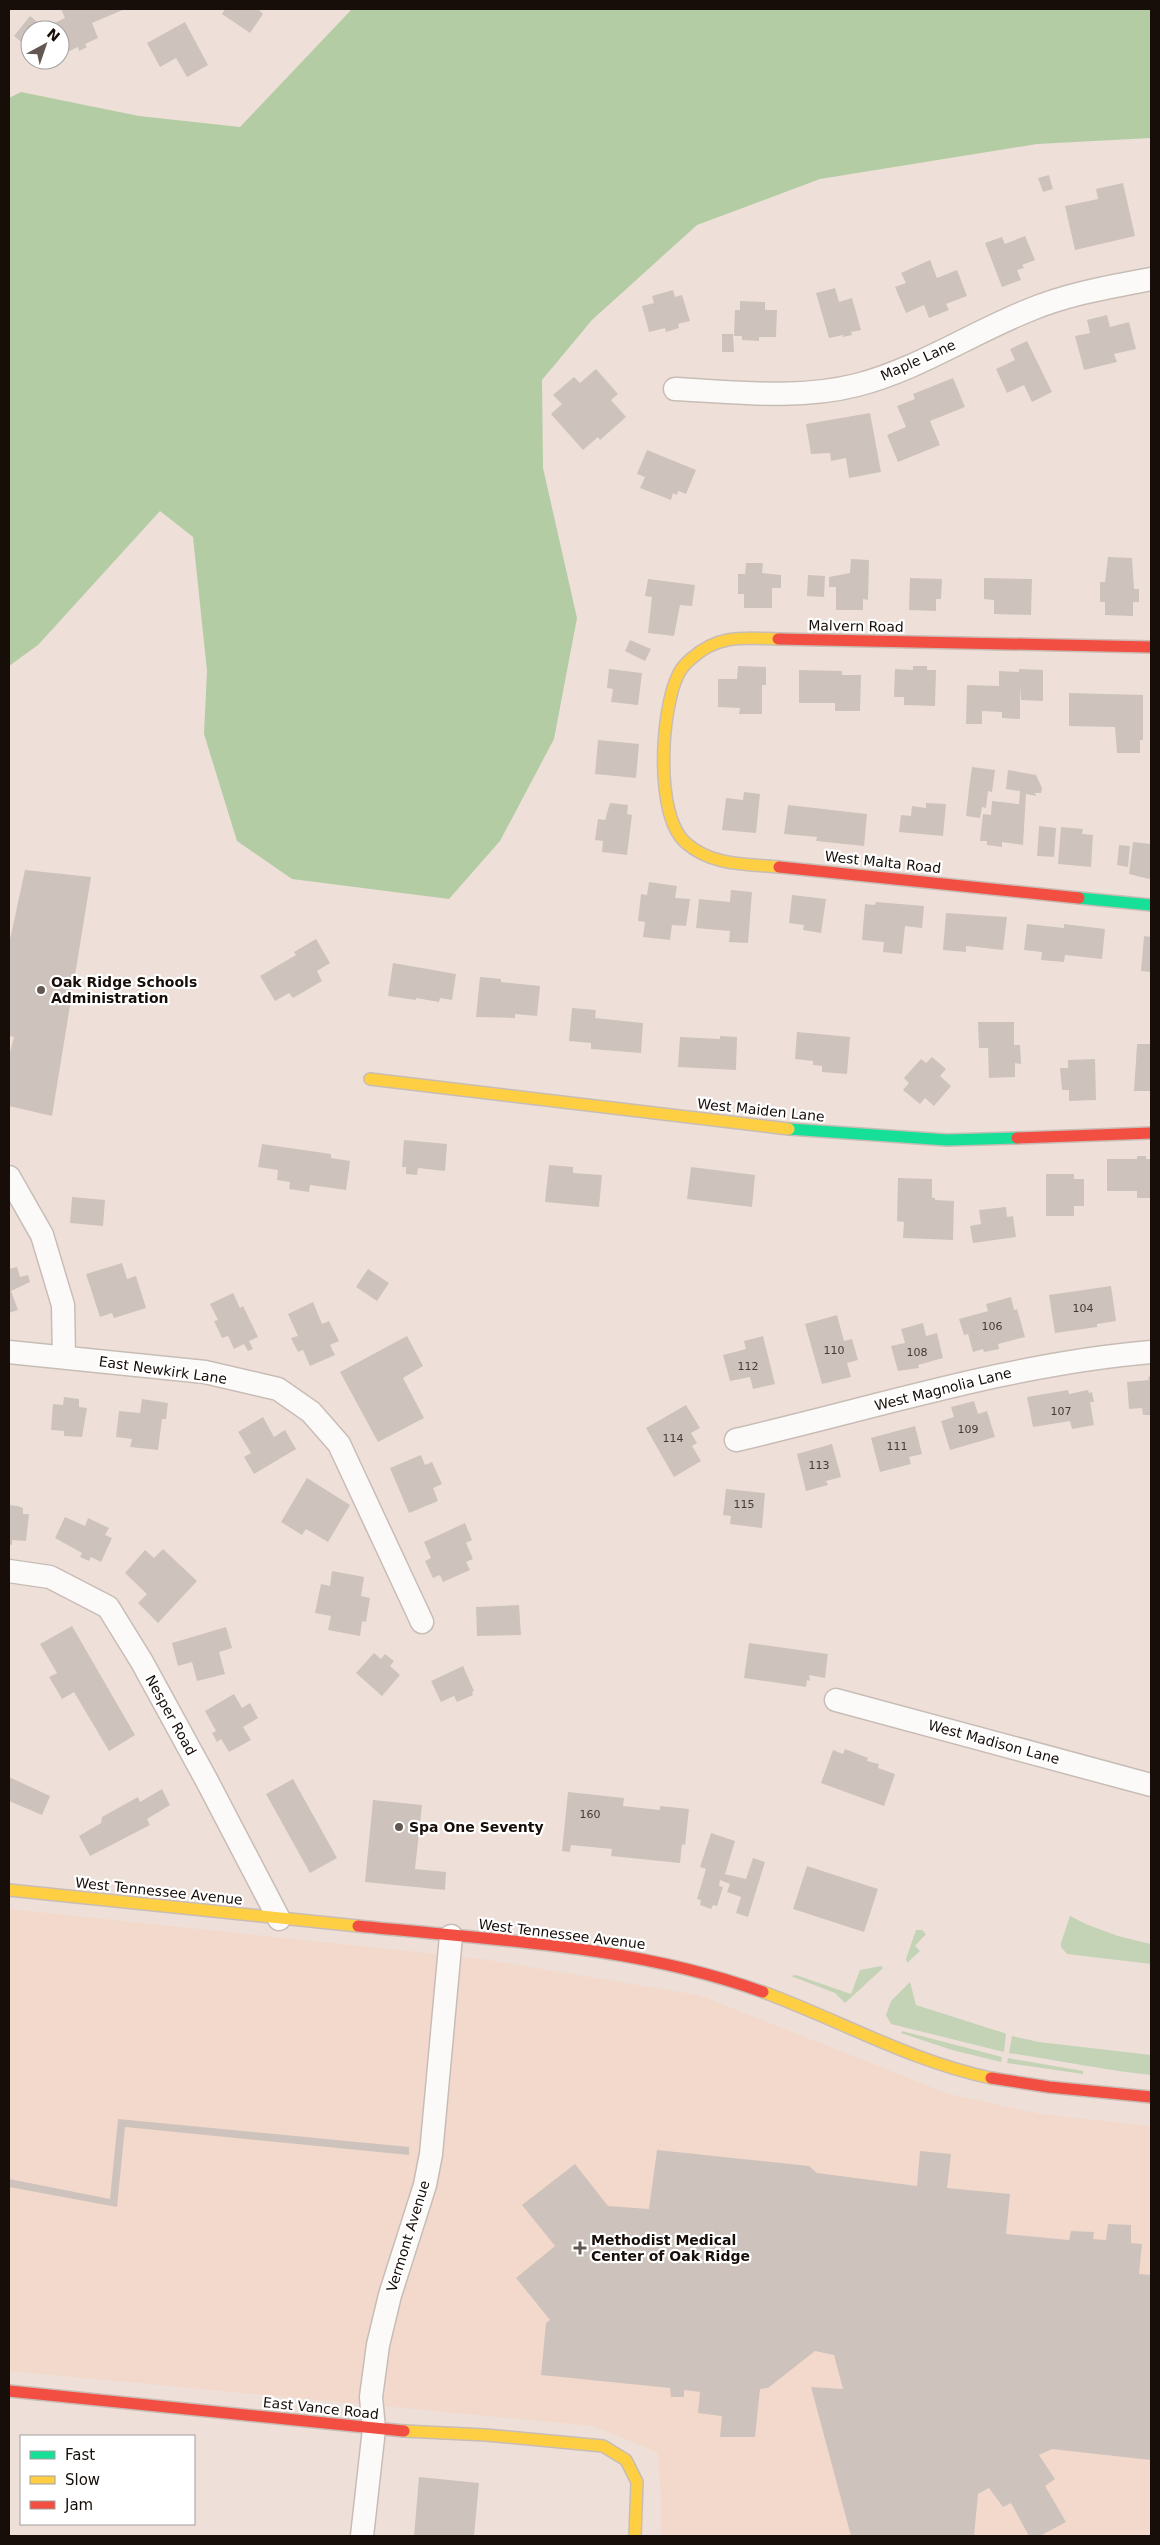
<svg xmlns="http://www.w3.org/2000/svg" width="1160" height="2545" font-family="'DejaVu Sans',sans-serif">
<rect width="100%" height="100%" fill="#eee0d8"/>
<polygon fill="#f2d9cc" points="9,1909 483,1959 699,1995 949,2094 1041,2114 1151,2126 1151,2536 661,2536 661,2492 657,2452 593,2426 9,2371"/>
<g fill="#c4d2b6">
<polygon points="1070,1916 1088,1925 1118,1936 1151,1944 1151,1964 1067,1954 1061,1947 1061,1943"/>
<polygon points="916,1930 922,1930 926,1934 915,1946 920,1951 907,1963 906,1959"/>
<polygon points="881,1966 883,1968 845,2003 835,1993 791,1976 796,1975 851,1994 860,1970"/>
<polygon points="910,1982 916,2005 1004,2033 1006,2034 1004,2052 891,2024 886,2015 891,2001"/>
<polygon points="902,2031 1002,2057 1001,2062 952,2050 901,2033"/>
<path d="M1012,2036L1039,2042L1151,2055V2075C1103,2070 1057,2060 1009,2053Z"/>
<polygon points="1008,2058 1083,2071 1083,2074 1007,2063"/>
</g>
<polygon fill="#b3cca4" points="352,9 1151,9 1151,138 1037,144 820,179 697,225 592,320 542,380 543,468 577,618 554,739 500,841 449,899 292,879 237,841 204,734 207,671 193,537 160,511 38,645 9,666 9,98 21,92 139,116 240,127"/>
<g fill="#cdc3bc">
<polygon points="61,9 125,9 92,23 98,38 85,44 87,47 79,51 78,47 63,54 60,48 60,30 52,30 50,25 65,18"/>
<polygon points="225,9 258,9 263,14 250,33 222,14"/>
<polygon points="30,16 47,30 30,30 30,49 14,36"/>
<polygon points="185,22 208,65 187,77 176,58 160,67 147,43"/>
<polygon points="1049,175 1053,189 1043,192 1038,178"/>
<polygon points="1123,183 1135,236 1075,250 1065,206 1098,199 1096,189"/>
<polygon points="1025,236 1035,260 1022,265 1024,268 1017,270 1021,280 1002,287 985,243 1002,237 1005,244"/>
<polygon points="930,260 937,278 957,270 967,296 946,304 949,310 929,318 924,305 906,313 895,287 906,283 901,273"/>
<polygon points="835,288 839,302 852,298 861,330 851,332 852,335 843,337 843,335 829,338 816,293"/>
<polygon points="673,290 675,297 682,295 690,321 678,324 679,328 666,332 665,328 649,332 642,306 654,303 652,296"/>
<polygon points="740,301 765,302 765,310 777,310 776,337 759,337 759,341 742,340 742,336 734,336 735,310 740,310"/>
<polygon points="1107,315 1110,327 1129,322 1136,349 1114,354 1117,362 1084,370 1075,336 1090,333 1087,320"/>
<polygon points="722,334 733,334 734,352 722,352"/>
<polygon points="1027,341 1052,392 1032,402 1024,385 1007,393 996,369 1015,360 1010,349"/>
<polygon points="596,369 618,394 611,400 626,417 600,440 598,437 583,450 551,414 562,404 553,395 574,377 580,383"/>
<polygon points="953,378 965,407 930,421 940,445 898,462 887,435 906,427 897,406 915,399 913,394"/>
<polygon points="870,413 881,472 849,478 846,458 831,461 830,453 811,454 806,424"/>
<polygon points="647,450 696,470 686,494 678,491 677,495 673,493 671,500 640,488 645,477 637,474"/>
<polygon points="1108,557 1132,558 1134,589 1139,589 1139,602 1133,602 1133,616 1105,615 1105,602 1100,602 1100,582 1105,582"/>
<polygon points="851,559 869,560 868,600 863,599 863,610 836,610 836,587 829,587 829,577 850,573"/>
<polygon points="746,563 763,563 762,573 781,575 781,588 772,588 772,608 744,608 744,594 738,594 738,574 745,574"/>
<polygon points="808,575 825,576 824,597 807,596"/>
<polygon points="910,578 942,579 941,599 936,599 936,611 909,610"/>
<polygon points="984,578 1032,579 1031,615 994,614 994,600 984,599"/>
<polygon points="648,579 695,585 692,606 680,605 674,636 648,633 652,597 645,596"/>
<polygon points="630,640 651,649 645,661 625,651"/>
<polygon points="738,666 766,667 766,685 762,685 762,714 739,714 740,708 718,707 718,679 737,679"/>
<polygon points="913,666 927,666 927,670 936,670 935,706 904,705 904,697 894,697 895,669 913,670"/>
<polygon points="609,669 642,673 638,705 611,702 613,689 607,688"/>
<polygon points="1019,669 1043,670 1043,701 1021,700 1020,686 1020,719 1002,718 1002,712 982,711 982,724 966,724 967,685 999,686 999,671 1019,672"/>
<polygon points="799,670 842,671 842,675 861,675 860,711 835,711 835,703 799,703"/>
<polygon points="1069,693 1143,695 1143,740 1140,740 1140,753 1117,753 1115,727 1069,726"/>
<polygon points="598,740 639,744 636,778 595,774"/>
<polygon points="972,767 995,770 992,792 988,791 986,808 982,807 980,818 966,816 969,789 980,790 969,789"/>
<polygon points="1008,770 1036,775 1042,788 1041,793 1035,793 1036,796 1026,794 1023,845 1002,842 1002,847 987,845 987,841 980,841 983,814 991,815 992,801 1019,804 1020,791 1006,789"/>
<polygon points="744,792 760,794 756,833 722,830 726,798 743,800"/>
<polygon points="610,803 628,805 627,814 632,815 627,855 602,852 603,841 595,840 598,819 605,820"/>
<polygon points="926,803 946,804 943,836 899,832 901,815 911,816 912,806 926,808"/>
<polygon points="788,805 867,814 864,846 816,841 817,837 784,834"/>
<polygon points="1039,826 1056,828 1054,857 1037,856"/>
<polygon points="1061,827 1083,829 1082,834 1093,835 1091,867 1058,864"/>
<polygon points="1133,842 1151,844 1151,877 1149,879 1129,874"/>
<polygon points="1119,845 1130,846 1128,867 1117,865"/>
<polygon points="25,870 91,877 52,1116 9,1106 9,1056 14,1037 9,1036 9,944"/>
<polygon points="649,882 677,886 675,898 690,899 686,926 672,925 670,940 643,937 645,922 638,921 641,894 647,895"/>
<polygon points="731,890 752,892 748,943 729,942 730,931 696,928 699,899 730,902"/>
<polygon points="792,895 826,899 821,933 803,930 804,925 789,923"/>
<polygon points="876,902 924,906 922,928 905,926 902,954 883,952 884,942 862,940 865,904 875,905"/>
<polygon points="946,913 1007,917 1003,950 966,946 966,952 943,950"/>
<polygon points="1027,924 1064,928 1064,924 1105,929 1102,959 1065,955 1064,962 1041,960 1042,952 1024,950"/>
<polygon points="1144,936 1151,937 1151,972 1141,971"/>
<polygon points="316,939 330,963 317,971 322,981 293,998 289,993 275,1001 260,976 296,955 294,952"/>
<polygon points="393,963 456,974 452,1000 440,998 439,1002 416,998 416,1000 388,996"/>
<polygon points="480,977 501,979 501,982 540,986 537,1016 515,1014 515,1018 476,1017"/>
<polygon points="572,1008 596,1010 595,1018 643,1023 641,1053 591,1049 591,1043 569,1041"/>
<polygon points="978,1022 1014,1022 1014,1045 1020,1045 1021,1064 1015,1063 1015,1077 989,1078 988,1048 979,1048"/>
<polygon points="797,1032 850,1037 847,1074 822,1072 822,1066 813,1065 813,1061 795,1059"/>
<polygon points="720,1036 737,1037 736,1070 678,1067 680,1037 720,1039"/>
<polygon points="1137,1044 1151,1044 1151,1091 1134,1091"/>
<polygon points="932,1057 946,1069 940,1076 951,1086 934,1106 925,1098 920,1104 903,1090 909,1083 904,1078 921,1059 926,1063"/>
<polygon points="1095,1059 1096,1100 1069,1101 1069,1090 1062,1090 1060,1068 1068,1068 1068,1060"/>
<polygon points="404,1140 447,1144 445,1171 418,1168 417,1175 406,1174 406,1167 402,1167"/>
<polygon points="262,1144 331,1154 331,1158 350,1161 346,1190 310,1185 309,1192 289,1189 290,1182 277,1180 278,1170 258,1167"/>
<polygon points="1137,1156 1146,1156 1146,1159 1151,1159 1151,1198 1137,1198 1137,1191 1107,1191 1107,1159 1137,1159"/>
<polygon points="549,1165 573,1167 573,1173 602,1175 599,1207 545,1202"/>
<polygon points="691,1167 755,1175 752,1207 687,1199"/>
<polygon points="1046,1174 1074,1174 1074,1179 1084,1179 1084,1206 1074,1206 1074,1216 1046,1216"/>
<polygon points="898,1178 932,1179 932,1198 935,1198 935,1200 954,1201 953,1240 903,1238 904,1222 897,1221"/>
<polygon points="72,1197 105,1200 103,1226 70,1223"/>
<polygon points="1006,1207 1007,1217 1013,1216 1016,1237 973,1243 970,1226 981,1224 979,1210"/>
<polygon points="122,1263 127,1279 136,1276 146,1308 114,1318 112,1313 100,1317 86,1274"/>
<polygon points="17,1267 20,1277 28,1275 30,1282 11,1291 18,1310 9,1313 9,1269"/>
<polygon points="368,1269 389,1283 377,1301 356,1287"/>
<polygon points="1111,1286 1116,1321 1097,1324 1097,1327 1055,1333 1049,1295"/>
<polygon points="233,1293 240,1308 243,1306 258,1337 249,1341 253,1349 248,1351 244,1344 234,1349 228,1336 222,1338 214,1321 218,1320 210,1304"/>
<polygon points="1011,1297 1014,1310 1017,1309 1025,1337 998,1344 999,1349 984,1352 983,1349 973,1352 968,1334 964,1335 959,1319 988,1311 986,1304"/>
<polygon points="313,1302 322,1324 329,1321 339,1341 330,1345 335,1355 310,1366 303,1350 298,1352 291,1338 298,1336 288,1314"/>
<polygon points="837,1315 844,1341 852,1339 858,1360 847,1363 851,1377 822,1384 805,1324"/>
<polygon points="923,1323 926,1336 937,1333 943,1358 918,1365 919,1368 898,1371 891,1346 905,1343 901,1329"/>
<polygon points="407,1336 423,1366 403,1378 424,1418 378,1442 340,1372"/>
<polygon points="763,1336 775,1384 753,1389 750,1377 730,1381 723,1355 746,1349 744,1341"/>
<polygon points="1151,1376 1151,1415 1143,1415 1142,1408 1129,1409 1127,1382 1149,1380 1148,1377"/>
<polygon points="1068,1390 1069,1394 1088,1390 1089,1393 1092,1392 1094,1402 1090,1402 1094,1425 1072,1429 1070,1421 1033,1427 1027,1397"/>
<polygon points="64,1397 79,1399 79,1407 87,1408 82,1437 64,1436 64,1431 51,1430 53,1404 63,1405"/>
<polygon points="142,1399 168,1403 166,1419 162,1419 158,1450 130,1447 132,1439 116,1437 119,1411 140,1413"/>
<polygon points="974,1401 978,1414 987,1411 995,1437 950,1450 941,1421 954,1417 951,1407"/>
<polygon points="686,1405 700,1428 691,1433 697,1443 692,1446 701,1461 674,1477 646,1428"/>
<polygon points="263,1417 274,1437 285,1430 296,1449 254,1474 244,1457 251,1453 238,1432"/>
<polygon points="915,1426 922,1454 909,1457 911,1464 880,1472 871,1438"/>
<polygon points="832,1444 841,1477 826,1481 828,1485 806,1491 797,1454"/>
<polygon points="421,1455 425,1465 432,1462 442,1484 433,1488 438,1501 409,1513 390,1468"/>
<polygon points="307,1478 350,1505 328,1542 306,1529 302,1535 281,1522"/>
<polygon points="726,1489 765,1493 762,1528 730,1524 731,1516 723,1515"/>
<polygon points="9,1505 18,1506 23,1508 23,1514 29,1514 26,1541 12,1540 12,1545 9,1544"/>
<polygon points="65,1517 85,1526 88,1518 109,1528 105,1535 112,1538 101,1562 91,1557 89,1561 80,1557 82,1553 55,1538"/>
<polygon points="465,1523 472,1540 466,1543 473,1559 466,1562 470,1570 443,1582 440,1575 433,1578 425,1561 431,1558 424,1542"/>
<polygon points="163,1549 197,1581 158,1623 138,1603 147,1594 125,1573 145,1550 154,1558"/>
<polygon points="332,1571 364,1577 361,1596 370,1598 366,1622 362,1621 360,1636 328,1630 331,1616 315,1613 321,1584 330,1586"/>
<polygon points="519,1605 521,1635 477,1636 476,1607"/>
<polygon points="72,1626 135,1735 109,1751 74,1692 62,1699 49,1677 57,1673 40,1644"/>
<polygon points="226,1627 232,1648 219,1652 225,1674 197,1681 192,1662 178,1666 172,1643"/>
<polygon points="749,1643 828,1654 825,1678 809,1675 810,1681 807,1680 806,1687 744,1678"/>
<polygon points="374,1653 381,1659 385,1654 394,1661 390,1666 400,1675 382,1696 356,1673"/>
<polygon points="463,1666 474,1691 472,1692 473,1695 457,1702 454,1696 441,1702 431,1681"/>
<polygon points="234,1694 242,1708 250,1703 258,1718 243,1727 251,1740 229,1752 221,1739 217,1742 212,1733 216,1731 205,1711"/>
<polygon points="845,1749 868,1758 867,1761 879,1764 878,1768 895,1774 884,1806 821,1783 833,1750 843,1754"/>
<polygon points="9,1777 50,1796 42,1815 9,1801"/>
<polygon points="293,1779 337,1858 310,1873 266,1794"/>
<polygon points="162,1789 170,1805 147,1819 150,1825 90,1856 79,1836 101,1823 102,1817 138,1797 140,1802"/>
<polygon points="568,1792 624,1798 623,1806 660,1810 660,1806 689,1809 685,1845 682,1844 680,1863 611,1856 612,1849 571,1845 570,1852 562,1851"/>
<polygon points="373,1800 422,1805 415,1869 446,1872 445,1890 365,1882"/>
<polygon points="711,1833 735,1841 725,1874 746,1879 753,1858 765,1862 748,1917 736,1913 741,1897 727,1892 730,1884 720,1880 719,1886 723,1887 717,1906 713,1905 711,1909 700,1905 701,1900 697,1899 706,1869 700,1867"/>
<polygon points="807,1866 878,1889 864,1932 793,1909"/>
<polygon points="118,2119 409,2147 409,2155 125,2127 117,2207 9,2187 9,2179 110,2199"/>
<polygon points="657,2150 809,2166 817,2173 917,2186 920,2151 951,2154 947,2188 1010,2194 1006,2234 1069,2240 1071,2231 1094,2232 1093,2239 1106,2240 1108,2224 1131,2225 1131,2243 1142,2244 1139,2274 1151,2275 1151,2460 1052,2449 1039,2455 1055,2479 1045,2486 1066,2522 1040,2536 1029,2536 1011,2503 1003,2507 989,2488 978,2494 974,2536 851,2536 811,2387 843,2389 834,2355 815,2351 768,2388 760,2389 755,2437 720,2437 722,2416 698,2413 700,2392 684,2390 684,2397 671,2397 670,2388 541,2375 546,2323 550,2320 516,2278 555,2246 522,2205 575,2164 608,2206 649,2209"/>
<polygon points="419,2477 479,2483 474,2536 414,2536"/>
</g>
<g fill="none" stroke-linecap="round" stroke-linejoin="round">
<defs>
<g id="street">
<path d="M675,389C735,392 798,400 857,385C916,370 970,334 1027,311C1067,294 1109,287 1151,279"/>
<polyline points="9,1177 42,1235 63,1305 64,1357"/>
<polyline points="9,1352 205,1372 278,1389 311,1412 339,1444 422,1622"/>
<path d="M736,1440C875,1408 1009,1364 1151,1352"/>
<polyline points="9,1571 50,1577 108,1607 142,1662 207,1781 279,1919"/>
<polyline points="836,1700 1151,1785"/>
<polyline points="362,2536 374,2429 371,2397 378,2345 390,2295 425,2185 431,2154 451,1936"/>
</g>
<g id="fast">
<polyline points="1079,898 1151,905"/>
<polyline points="789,1129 947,1140 1017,1138"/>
</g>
<g id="slow">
<path d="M778,639C744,638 719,634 692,658C686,663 681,668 678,675C661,710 654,816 686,843C712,866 747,864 779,867"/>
<polyline points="370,1079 789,1129"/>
<polyline points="9,1890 358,1926"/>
<path d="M763,1992C839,2020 910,2061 991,2078"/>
<polyline points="404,2431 486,2435 603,2446 626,2460 637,2482 635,2536"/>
</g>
<g id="jam">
<polyline points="778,639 1151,647"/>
<polyline points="779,867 1079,898"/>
<polyline points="1017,1138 1151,1133"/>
<path d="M358,1926C494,1940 633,1945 763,1992"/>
<polyline points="991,2078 1049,2087 1151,2097"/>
<polyline points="9,2391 404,2431"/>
</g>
</defs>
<use href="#street" stroke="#c8bdb6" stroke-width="25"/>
<use href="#fast" stroke="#c8bdb6" stroke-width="14"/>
<use href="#slow" stroke="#c8bdb6" stroke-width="14"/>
<use href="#jam" stroke="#c8bdb6" stroke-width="14"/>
<use href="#street" stroke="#fcfaf9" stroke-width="22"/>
<use href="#fast" stroke="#16e098" stroke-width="11"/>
<use href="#slow" stroke="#ffcf43" stroke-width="11"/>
<use href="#jam" stroke="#f24e42" stroke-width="11"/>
</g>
<g fill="#625851" stroke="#fff" stroke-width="2">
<circle cx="41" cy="990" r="5"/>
<circle cx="399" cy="1827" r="5"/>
<path d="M577.5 2240.5h5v5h5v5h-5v5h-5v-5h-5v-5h5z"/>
</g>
<g text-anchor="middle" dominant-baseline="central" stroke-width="4.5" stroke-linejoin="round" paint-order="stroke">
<g font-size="11" fill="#443b36">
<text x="1083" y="1308">104</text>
<text x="992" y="1326">106</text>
<text x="834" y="1350">110</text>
<text x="917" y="1352">108</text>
<text x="748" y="1366">112</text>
<text x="1061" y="1411">107</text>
<text x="968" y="1429">109</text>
<text x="673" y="1438">114</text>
<text x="897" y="1446">111</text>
<text x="819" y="1465">113</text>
<text x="744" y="1504">115</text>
<text x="590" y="1814">160</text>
</g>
<g font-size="14" fill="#170e09" stroke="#fff">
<text transform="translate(918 360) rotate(-24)">Maple Lane</text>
<text transform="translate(856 626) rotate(1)">Malvern Road</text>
<text transform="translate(883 862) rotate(6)">West Malta Road</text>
<text transform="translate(761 1110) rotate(6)">West Maiden Lane</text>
<text transform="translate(163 1370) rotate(8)">East Newkirk Lane</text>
<text transform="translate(943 1389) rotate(-14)">West Magnolia Lane</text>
<text transform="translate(171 1715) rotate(61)">Nesper Road</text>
<text transform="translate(994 1742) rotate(15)">West Madison Lane</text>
<text transform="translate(159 1891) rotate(6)">West Tennessee Avenue</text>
<text transform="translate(562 1934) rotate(7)">West Tennessee Avenue</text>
<text transform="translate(408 2236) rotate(-73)">Vermont Avenue</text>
<text transform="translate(321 2408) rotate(6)">East Vance Road</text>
</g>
<g font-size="14" font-weight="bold" fill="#170e09" stroke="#fff" text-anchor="start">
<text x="51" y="982">Oak Ridge Schools<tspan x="51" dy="16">Administration</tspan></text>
<text x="409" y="1827">Spa One Seventy</text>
<text x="591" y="2240">Methodist Medical<tspan x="591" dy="16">Center of Oak Ridge</tspan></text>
</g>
</g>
<rect width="1160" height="2545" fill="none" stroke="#170e09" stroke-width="20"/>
<rect x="20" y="2435" width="175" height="90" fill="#ffffff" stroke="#a29f9d"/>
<rect x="30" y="2451" width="25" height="8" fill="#16e098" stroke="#a29f9d"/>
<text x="65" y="2460" font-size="15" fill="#170e09">Fast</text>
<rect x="30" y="2476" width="25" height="8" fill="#ffcf43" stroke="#a29f9d"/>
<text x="65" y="2485" font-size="15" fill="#170e09">Slow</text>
<rect x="30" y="2501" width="25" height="8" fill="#f24e42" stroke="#a29f9d"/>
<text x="65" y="2510" font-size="15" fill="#170e09">Jam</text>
<g transform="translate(45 45) rotate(40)"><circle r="24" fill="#ffffff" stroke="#a29f9d"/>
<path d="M0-4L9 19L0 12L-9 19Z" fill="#625851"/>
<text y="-8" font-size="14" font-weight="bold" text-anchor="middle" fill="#170e09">N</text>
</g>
</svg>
